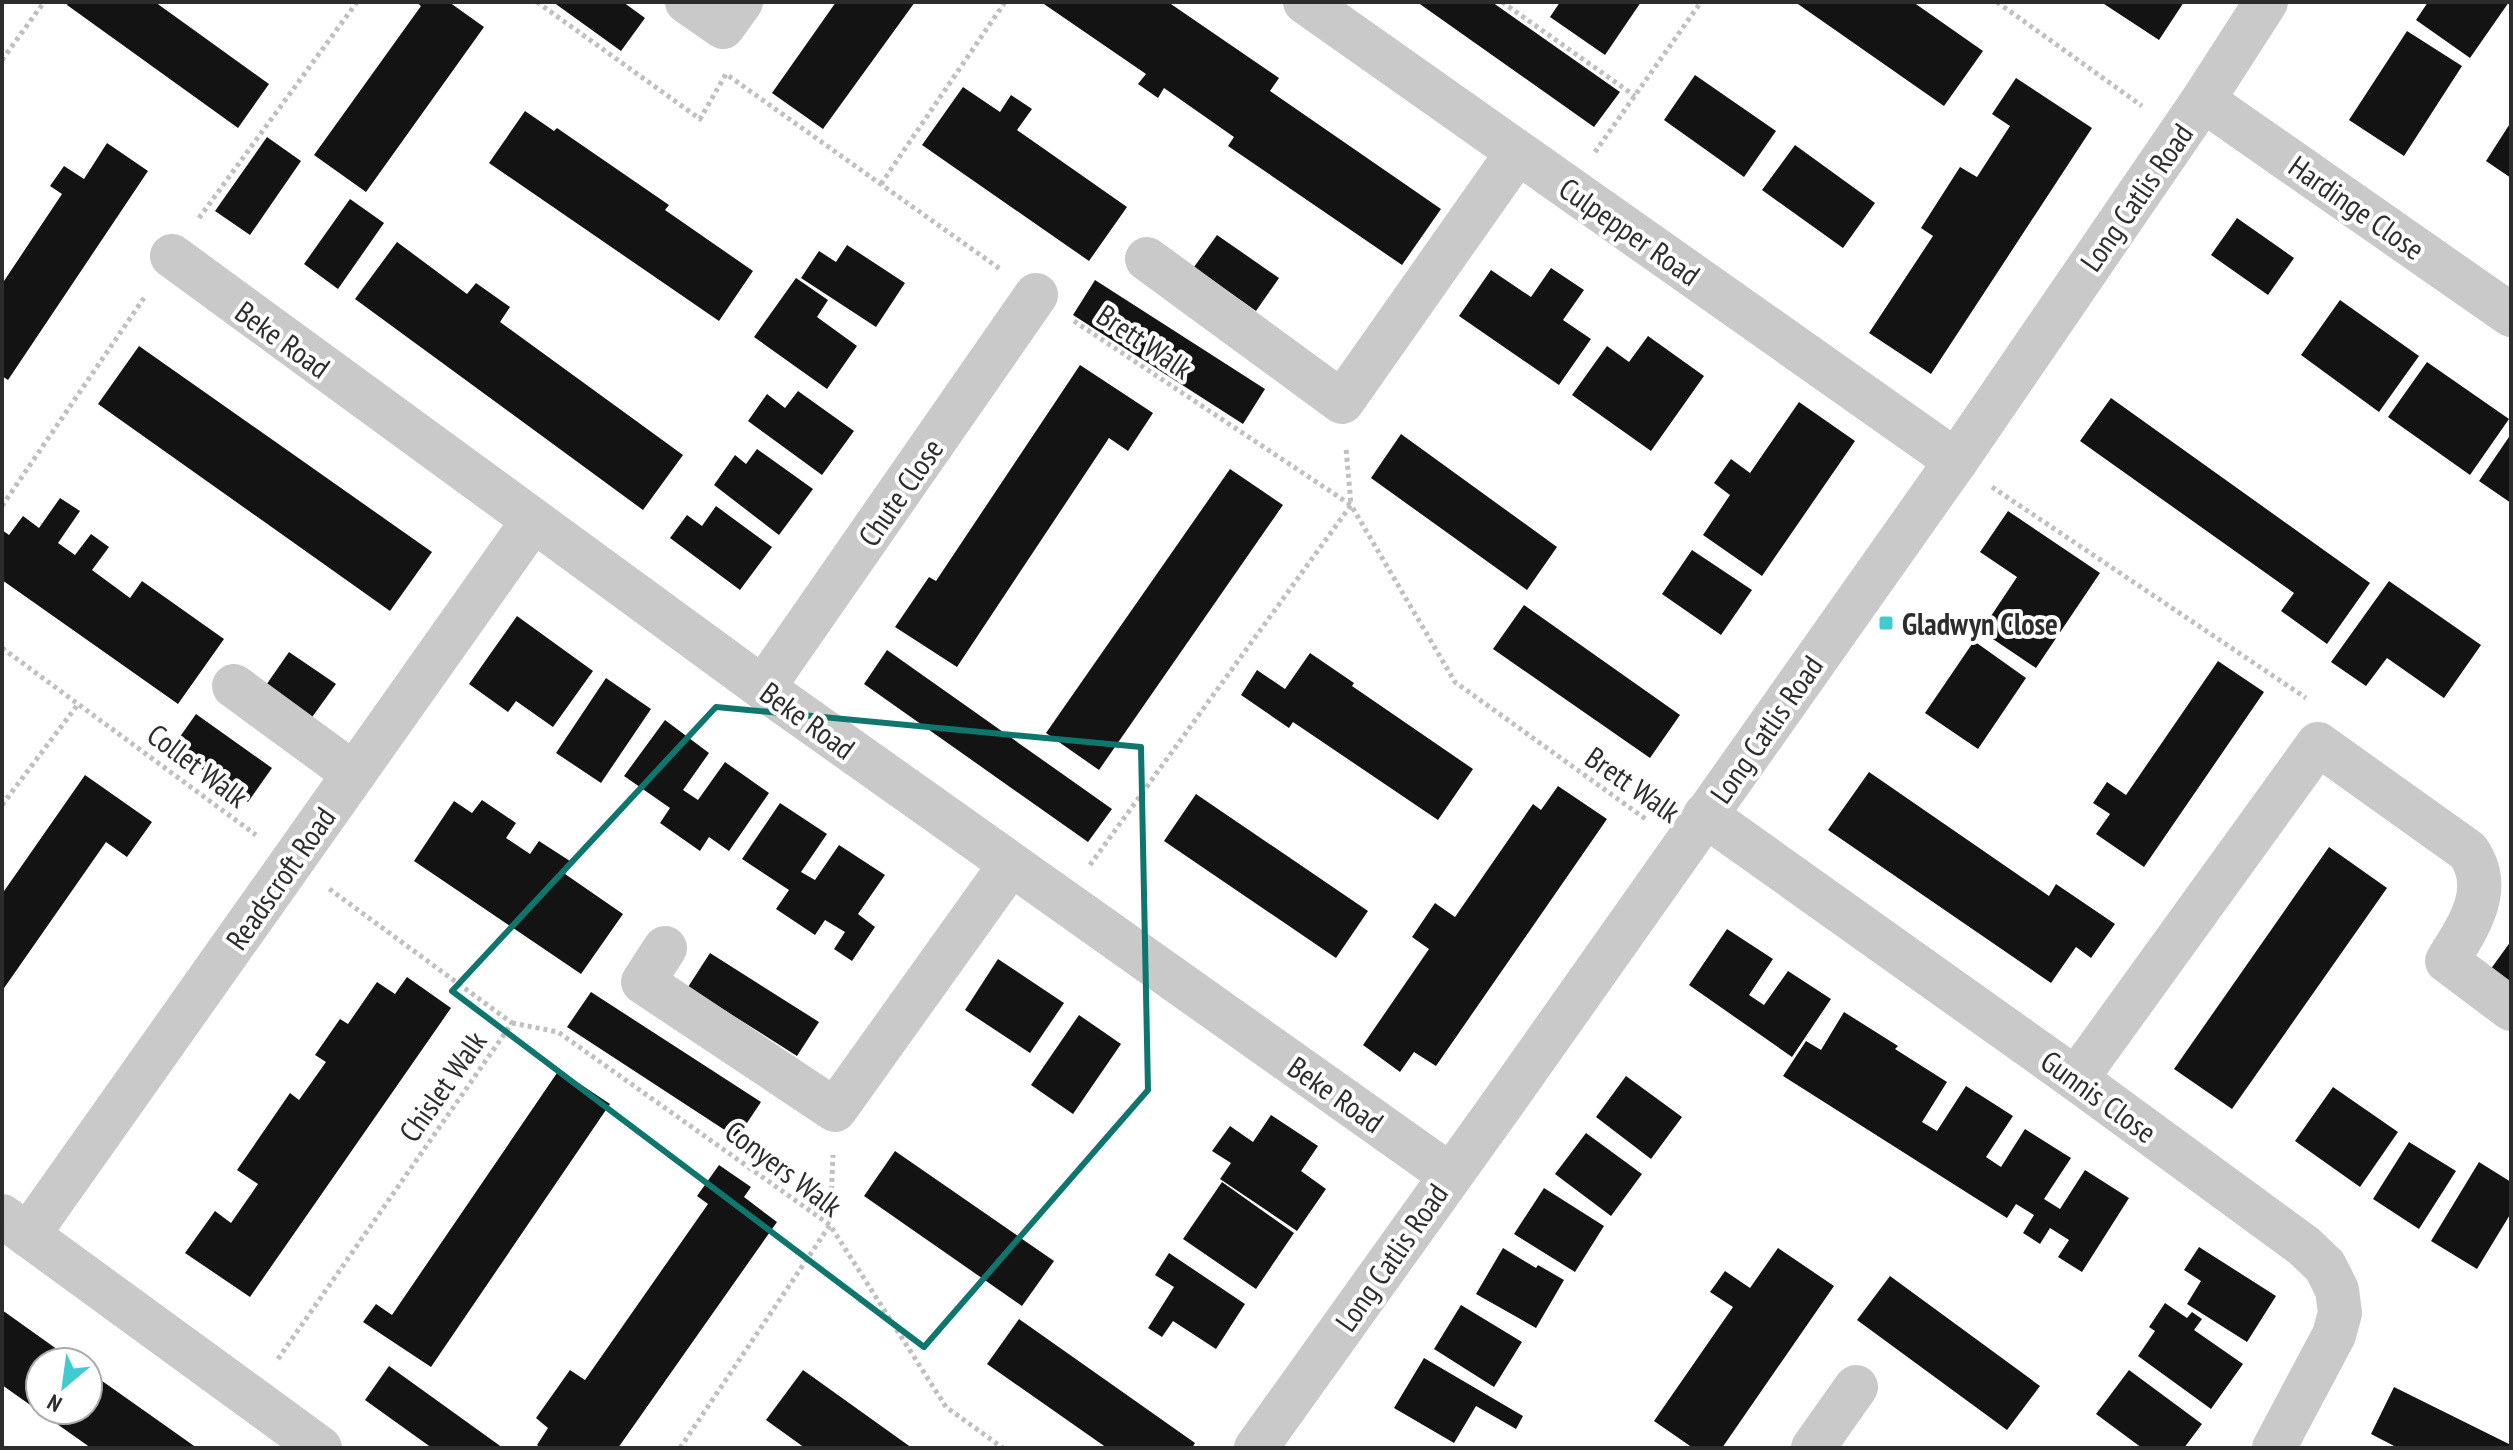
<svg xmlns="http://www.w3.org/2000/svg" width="2513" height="1450" font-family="'PT Sans Narrow',sans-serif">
<rect width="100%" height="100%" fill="#fff"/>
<g fill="#131313">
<polygon points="68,2 155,2 269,84 238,128 67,5"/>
<polygon points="416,2 449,2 484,27 366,192 314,155 421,6"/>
<polygon points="553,2 623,2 645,18 621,51"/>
<polygon points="836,2 915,2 823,129 772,93"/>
<polygon points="1041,2 1168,2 1279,78 1270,91 1441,209 1402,265 1228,146 1234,137 1164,88 1158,98 1138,84 1146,74"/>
<polygon points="1417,2 1492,2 1620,92 1594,127"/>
<polygon points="1560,2 1641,2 1605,55 1550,17"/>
<polygon points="1795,2 1913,2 1983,51 1944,106"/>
<polygon points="2101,2 2184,2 2159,40"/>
<polygon points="2428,2 2509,2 2470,58 2416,20"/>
<polygon points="2407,31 2462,66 2404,156 2349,120"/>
<polygon points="1695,75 1776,131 1744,177 1664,120"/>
<polygon points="2016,78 2092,128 1931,374 1869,333 1933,236 1921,228 1960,167 1977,177 2010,126 1992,114"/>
<polygon points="963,87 1000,112 1011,95 1032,109 1017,130 1127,207 1089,261 922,145"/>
<polygon points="525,111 554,131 557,128 669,205 665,210 753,271 719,321 489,163"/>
<polygon points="2511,122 2511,178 2486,161"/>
<polygon points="267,137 301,161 250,235 215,211"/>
<polygon points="107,143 148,171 8,380 2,376 2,284 62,194 50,186 64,166 84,179"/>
<polygon points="1795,145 1875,203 1843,248 1762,190"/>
<polygon points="350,199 384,223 338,289 304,264"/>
<polygon points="2237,218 2294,258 2268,295 2211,255"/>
<polygon points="1217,235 1279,278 1256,311 1194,267"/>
<polygon points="397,242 467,294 476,283 510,307 500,322 683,455 643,510 355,299"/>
<polygon points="847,245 905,283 876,327 801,278 819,251 836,262"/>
<polygon points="1551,268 1584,290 1563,320 1591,339 1559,385 1459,316 1491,270 1531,297"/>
<polygon points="796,278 828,300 817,317 857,346 827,389 754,337"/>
<polygon points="1095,280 1265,389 1243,424 1073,315"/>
<polygon points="2340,300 2419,356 2379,412 2301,355"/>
<polygon points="1648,336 1704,376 1651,451 1572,395 1607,346 1629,362"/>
<polygon points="139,346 432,552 390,611 98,404"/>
<polygon points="2427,362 2509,419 2470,475 2388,417"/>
<polygon points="1080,365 1153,413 1128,451 1109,438 957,667 895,627 929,577 936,581"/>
<polygon points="798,391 854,431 822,475 748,421 767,394 785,408"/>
<polygon points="2111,398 2370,583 2327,644 2281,611 2294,593 2080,441"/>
<polygon points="1799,402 1855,441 1762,576 1703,535 1730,495 1714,483 1731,459 1750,473"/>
<polygon points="1401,434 1557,547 1527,590 1371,478"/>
<polygon points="2511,434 2511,503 2479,481"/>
<polygon points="757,449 813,489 779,535 714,485 735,455 746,464"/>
<polygon points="1230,469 1283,505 1099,770 1046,733"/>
<polygon points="60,498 80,511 58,543 75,555 91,534 109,547 92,570 130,598 142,581 224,639 178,704 2,580 2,530 9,535 23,516 39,528"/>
<polygon points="716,506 772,547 740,590 670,538 687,515 702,526"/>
<polygon points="2008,511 2100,573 2036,668 1981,631 2017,577 1980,552"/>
<polygon points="1692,550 1752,590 1721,635 1662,594"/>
<polygon points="2389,581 2481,645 2444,698 2387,658 2366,686 2331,662"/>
<polygon points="1524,605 1680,715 1650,758 1493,649"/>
<polygon points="517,616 593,671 553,727 516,701 508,712 469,684"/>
<polygon points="1974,641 2026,678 1978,749 1925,713"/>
<polygon points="887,650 1112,809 1088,842 864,684"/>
<polygon points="289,652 336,684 310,720 264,688"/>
<polygon points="1310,653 1354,683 1352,686 1473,769 1438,820 1293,722 1289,728 1241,695 1257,670 1285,689"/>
<polygon points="2218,661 2264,692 2144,867 2096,834 2110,814 2093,803 2107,782 2126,795"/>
<polygon points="606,678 651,709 601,783 556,753"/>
<polygon points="196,714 272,768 248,802 172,748"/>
<polygon points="665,720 709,753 683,790 698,800 725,762 769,793 729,851 709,837 700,851 660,823 670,808 624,776"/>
<polygon points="1869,772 2049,896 2056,884 2115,924 2091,958 2076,947 2051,983 1828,830"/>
<polygon points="85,775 152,822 127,857 106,842 2,991 2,894"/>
<polygon points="1558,786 1607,819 1436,1066 1414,1052 1400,1072 1363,1045 1429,949 1412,937 1435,903 1455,917 1533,804 1541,810"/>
<polygon points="1196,794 1368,911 1336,958 1164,841"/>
<polygon points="482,800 516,823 506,838 530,854 539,841 573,863 565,874 623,914 581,974 414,861 454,801 472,813"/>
<polygon points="780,803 827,834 801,872 815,880 839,845 885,875 858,914 875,927 852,961 834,949 845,932 825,920 815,935 776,909 789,890 742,859"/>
<polygon points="2329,847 2387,888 2232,1109 2174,1069"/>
<polygon points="1727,929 1773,959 1749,995 1764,1005 1788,971 1831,999 1792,1057 1689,985"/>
<polygon points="2511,941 2511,985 2490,970"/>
<polygon points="710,953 819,1022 797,1056 688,987"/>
<polygon points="998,959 1064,1003 1030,1053 965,1010"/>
<polygon points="407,977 451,1008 250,1297 185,1253 215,1211 231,1223 258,1184 237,1170 290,1093 299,1100 326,1062 315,1055 340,1019 348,1024 377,982 395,994"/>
<polygon points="591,992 761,1102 737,1138 567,1027"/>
<polygon points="1844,1012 1898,1046 1895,1049 1947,1082 1922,1122 1937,1131 1966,1086 2013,1116 1986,1157 2001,1167 2025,1129 2071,1158 2044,1199 2060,1209 2085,1170 2129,1198 2082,1272 2058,1257 2069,1240 2050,1228 2040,1244 2023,1233 2034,1215 2016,1204 2007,1218 1783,1076 1806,1041 1821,1050"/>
<polygon points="1079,1015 1121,1044 1073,1114 1031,1085"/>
<polygon points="559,1070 610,1104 431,1367 363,1322 376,1304 392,1315"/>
<polygon points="1626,1076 1682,1117 1651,1159 1596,1117"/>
<polygon points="2333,1087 2398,1132 2360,1187 2295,1141"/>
<polygon points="1271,1115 1318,1146 1301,1171 1326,1189 1297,1231 1220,1179 1231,1163 1212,1151 1230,1126 1253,1142"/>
<polygon points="1586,1133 1642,1174 1611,1216 1555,1174"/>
<polygon points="2409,1142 2456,1171 2419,1229 2373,1199"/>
<polygon points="895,1151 1054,1261 1022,1306 864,1196"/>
<polygon points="2479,1162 2511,1182 2511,1213 2477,1269 2431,1241"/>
<polygon points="719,1165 751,1187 744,1197 777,1222 618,1448 541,1448 537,1445 548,1428 536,1418 570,1370 585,1380 708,1204 697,1196"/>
<polygon points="1222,1182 1294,1233 1256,1289 1183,1239"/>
<polygon points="1544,1188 1604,1226 1575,1272 1514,1234"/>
<polygon points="2199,1247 2276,1296 2247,1342 2187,1304 2201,1281 2184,1270"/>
<polygon points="1503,1248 1536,1268 1538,1265 1564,1280 1536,1328 1476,1294"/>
<polygon points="1778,1248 1834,1286 1722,1448 1693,1448 1654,1421 1733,1307 1710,1292 1725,1271 1750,1288"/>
<polygon points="1169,1253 1245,1304 1216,1349 1173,1321 1162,1337 1148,1328 1174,1287 1155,1275"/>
<polygon points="1890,1276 2040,1386 2007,1430 1857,1320"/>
<polygon points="2165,1303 2187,1318 2192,1312 2202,1319 2194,1330 2243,1364 2211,1409 2138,1356 2155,1331 2149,1327"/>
<polygon points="1461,1305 1522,1342 1494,1387 1434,1349"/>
<polygon points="2,1310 75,1362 40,1362 40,1410 88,1410 88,1371 197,1448 91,1448 2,1385"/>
<polygon points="1019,1319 1195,1443 1192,1448 1107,1448 987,1364"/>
<polygon points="1424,1358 1523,1416 1516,1429 1476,1406 1454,1443 1394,1408"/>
<polygon points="389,1366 503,1448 432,1448 365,1400"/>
<polygon points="803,1370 912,1448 805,1448 766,1420"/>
<polygon points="2129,1370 2202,1424 2184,1448 2142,1448 2096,1414"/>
<polygon points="2394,1387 2511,1445 2511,1448 2398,1448 2371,1434"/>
</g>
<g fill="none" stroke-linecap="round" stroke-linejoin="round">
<g stroke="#c0c0c0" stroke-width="5" stroke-dasharray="4 4" stroke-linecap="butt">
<polyline points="537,2 700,119 726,74 1000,269"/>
<polyline points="1502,2 1635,96"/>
<polyline points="1997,2 2142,106"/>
<polyline points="2,60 44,2"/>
<polyline points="1595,152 1701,2"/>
<polyline points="881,184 1005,2"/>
<polyline points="199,218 357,2"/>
<polyline points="1074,321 1351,505 1455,682 1647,820"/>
<polyline points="1992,487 2306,698"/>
<polyline points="2,506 146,295"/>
<polyline points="2,648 256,835"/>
<polyline points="2,805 79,703"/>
<polyline points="1090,865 1351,505 1346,448"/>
<polyline points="512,1023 558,1032 830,1225 946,1407 1003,1448"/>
<polyline points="278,1359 512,1023 328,888"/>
<polyline points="680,1448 830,1225 833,1155"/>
</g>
<g stroke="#c9c9c9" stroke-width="44">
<polyline points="687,2 723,27 741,2"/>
<polyline points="1305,2 1956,461"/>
<polyline points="2203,100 2511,315"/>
<polyline points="172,256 763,688 1450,1175"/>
<polyline points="1147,259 1342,402 1517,153"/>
<polyline points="234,686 354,774"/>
<polyline points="763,688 1036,295"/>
<polyline points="1705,815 2076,1079 2304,1246 2325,1266 2337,1290 2340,1313 2334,1335 2274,1448"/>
<polyline points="665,948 643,982 835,1110 1010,865"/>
<path d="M2076,1079L2318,744L2468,851C2495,889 2468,927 2447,961L2511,1009"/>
<polyline points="2,1216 320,1448"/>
<polyline points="28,1235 532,522"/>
<polyline points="1256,1448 1510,1093 1956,461 2203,100 2266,2"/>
<polyline points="1813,1448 1856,1387"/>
</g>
</g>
<path fill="none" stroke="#0f766e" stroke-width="6" stroke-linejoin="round" d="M716,707L1141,747L1148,1090L924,1347L452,991Z"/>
<rect fill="#42cbcf" stroke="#fff" stroke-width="3" x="1878" y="615" width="16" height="16" rx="4"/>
<g text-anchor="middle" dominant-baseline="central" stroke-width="8" stroke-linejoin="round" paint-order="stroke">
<g font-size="30" fill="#2c2c2c" stroke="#fff">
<text transform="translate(2136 197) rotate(-55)">Long Catlis Road</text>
<text transform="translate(2357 207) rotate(35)">Hardinge Close</text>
<text transform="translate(1630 231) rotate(35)">Culpepper Road</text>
<text transform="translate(283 339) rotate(36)">Beke Road</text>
<text transform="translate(1145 341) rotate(34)">Brett Walk</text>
<text transform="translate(900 492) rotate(-55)">Chute Close</text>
<text transform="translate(808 720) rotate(36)">Beke Road</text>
<text transform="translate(1766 729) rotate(-55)">Long Catlis Road</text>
<text transform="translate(198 765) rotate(37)">Collet Walk</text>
<text transform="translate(1633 784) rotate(35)">Brett Walk</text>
<text transform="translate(280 878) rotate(-55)">Readscroft Road</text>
<text transform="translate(442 1086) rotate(-55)">Chislet Walk</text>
<text transform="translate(1336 1094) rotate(35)">Beke Road</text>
<text transform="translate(2099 1096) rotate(36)">Gunnis Close</text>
<text transform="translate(784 1168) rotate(37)">Conyers Walk</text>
<text transform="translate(1391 1257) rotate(-55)">Long Catlis Road</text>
</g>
<g font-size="30" font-weight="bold" fill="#2c2c2c" stroke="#fff" text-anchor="start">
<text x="1902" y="623">Gladwyn Close</text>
</g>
</g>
<rect width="2513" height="1450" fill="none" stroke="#2c2c2c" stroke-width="8"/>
<g transform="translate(64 1386) rotate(209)"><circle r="38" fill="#ffffff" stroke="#ababab" stroke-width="2"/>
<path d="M0-6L14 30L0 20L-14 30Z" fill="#42cbcf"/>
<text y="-12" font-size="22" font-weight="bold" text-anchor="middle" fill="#2c2c2c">N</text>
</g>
</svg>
